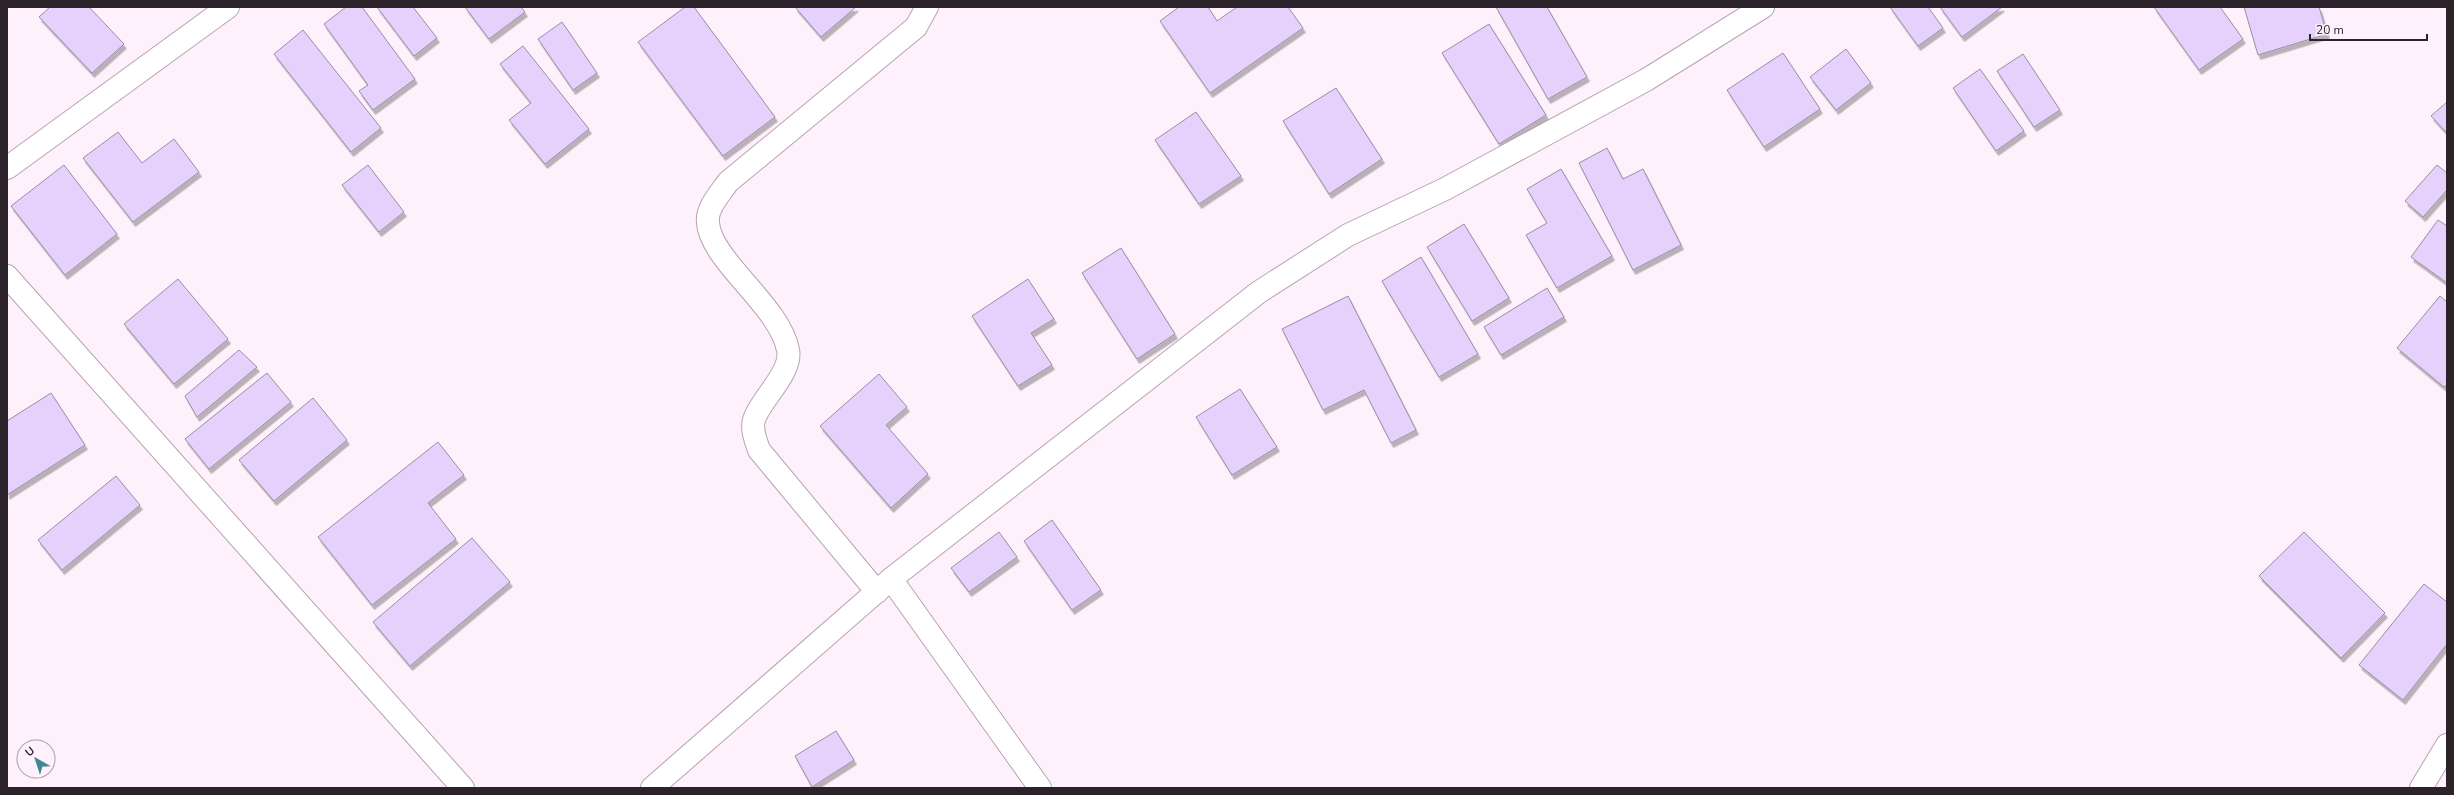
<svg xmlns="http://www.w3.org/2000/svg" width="2454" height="795" font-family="'Nunito Sans',sans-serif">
<defs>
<filter id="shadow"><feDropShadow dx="2.5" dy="4.5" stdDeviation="0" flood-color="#0004"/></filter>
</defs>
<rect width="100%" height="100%" fill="#fef1fb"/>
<g fill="#e6d1fc" stroke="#988ea2" filter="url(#shadow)">
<polygon points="50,7 89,7 124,44 92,73 39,17"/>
<polygon points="346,7 362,7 415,79 373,110 359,91 368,85 324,24"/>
<polygon points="377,7 413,7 437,38 414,56"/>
<polygon points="465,7 521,7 525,12 489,39"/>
<polygon points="685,7 694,7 775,117 723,156 638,42"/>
<polygon points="795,7 856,7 821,37"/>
<polygon points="1179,7 1208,7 1217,21 1237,7 1288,7 1303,28 1210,93 1160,21"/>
<polygon points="1496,7 1547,7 1587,77 1548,99"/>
<polygon points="1890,7 1928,7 1943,28 1918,46"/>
<polygon points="1940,7 2002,7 1962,37"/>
<polygon points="2154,7 2220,7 2243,39 2199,70"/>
<polygon points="2244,7 2319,7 2327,34 2258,55"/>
<polygon points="562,22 597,73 573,90 538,39"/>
<polygon points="1489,24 1546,115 1499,144 1442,53"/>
<polygon points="303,30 381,128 351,152 274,54"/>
<polygon points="523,46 589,129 545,164 509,120 531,103 500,64"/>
<polygon points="1846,49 1871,83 1836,110 1810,77"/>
<polygon points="1783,53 1820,109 1764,147 1727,90"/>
<polygon points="2023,54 2060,110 2034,127 1997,71"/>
<polygon points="1980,69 2024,131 1996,151 1953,88"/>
<polygon points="1336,88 1382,159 1329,194 1283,121"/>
<polygon points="2447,102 2447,133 2431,116"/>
<polygon points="1196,112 1241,176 1199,204 1155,140"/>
<polygon points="118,132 142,163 174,139 199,172 133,222 83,158"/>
<polygon points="1607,148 1623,179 1643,169 1681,245 1633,270 1579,163"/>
<polygon points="64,165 117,234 65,275 11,206"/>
<polygon points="368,165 404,212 379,232 342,185"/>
<polygon points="2437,165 2447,173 2447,190 2423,217 2405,201"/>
<polygon points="1561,169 1612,256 1557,288 1526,235 1547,223 1527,189"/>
<polygon points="2438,220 2447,226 2447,283 2411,257"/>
<polygon points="1464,224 1509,298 1472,321 1427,247"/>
<polygon points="1121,248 1175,334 1137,359 1082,273"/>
<polygon points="1421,257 1478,354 1439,377 1382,281"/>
<polygon points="178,279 228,339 174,384 124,324"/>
<polygon points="1028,279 1054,319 1031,333 1052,365 1018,386 972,316"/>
<polygon points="1547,288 1564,317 1501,355 1484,327"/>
<polygon points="1348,296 1416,430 1391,443 1364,390 1323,410 1282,329"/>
<polygon points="2440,296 2447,302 2447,384 2444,387 2397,348"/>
<polygon points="239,350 257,367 197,417 185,396"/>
<polygon points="267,373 291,402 209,469 185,439"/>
<polygon points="879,374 907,407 886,425 928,474 891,508 820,426"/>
<polygon points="1240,389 1277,447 1232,475 1196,417"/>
<polygon points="51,393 85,445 7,495 7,421"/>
<polygon points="313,398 347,440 274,501 239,460"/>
<polygon points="438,442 464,475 428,503 456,539 372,605 318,537"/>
<polygon points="116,476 140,505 62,570 38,540"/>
<polygon points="1052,520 1101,590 1072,610 1024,541"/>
<polygon points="999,532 1017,557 969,592 951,568"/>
<polygon points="2304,532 2385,613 2341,658 2259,576"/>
<polygon points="472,538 510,582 410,666 373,622"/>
<polygon points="2424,584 2447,602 2447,644 2403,700 2359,665"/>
<polygon points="836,731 854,760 812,787 795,756"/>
</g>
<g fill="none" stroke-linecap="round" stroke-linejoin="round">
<defs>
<g id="street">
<polyline points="7,168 228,7"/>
<polyline points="7,276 463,788"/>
<polyline points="891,579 1040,788"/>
<path d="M877,592L759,450C756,441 751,429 754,420C759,401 793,372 788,350C780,306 711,261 708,223C706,208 720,194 728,182L916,27L927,7"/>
<polyline points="652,788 891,579 1259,292 1348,235 1445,189 1646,80 1763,7"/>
</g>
<polyline id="highway" points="2421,788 2447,745"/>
</defs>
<use href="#street" stroke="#b7a3b3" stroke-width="24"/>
<use href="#highway" stroke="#b7a3b3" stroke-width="24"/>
<use href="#street" stroke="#fff" stroke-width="22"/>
<use href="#highway" stroke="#fff" stroke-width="22"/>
</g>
<rect width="2454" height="795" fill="none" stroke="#2b2329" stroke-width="16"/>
<g transform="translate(36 759) rotate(321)"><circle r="19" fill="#fef1fb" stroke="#aa9fa7"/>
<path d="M0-3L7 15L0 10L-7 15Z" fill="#41898e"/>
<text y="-6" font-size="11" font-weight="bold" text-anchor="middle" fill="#2b2329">U</text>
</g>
<path d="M2310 34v6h117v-6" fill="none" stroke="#2b2329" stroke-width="2"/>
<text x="2316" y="34" font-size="12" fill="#2b2329" stroke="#fef1fb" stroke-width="3" paint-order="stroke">20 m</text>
</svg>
